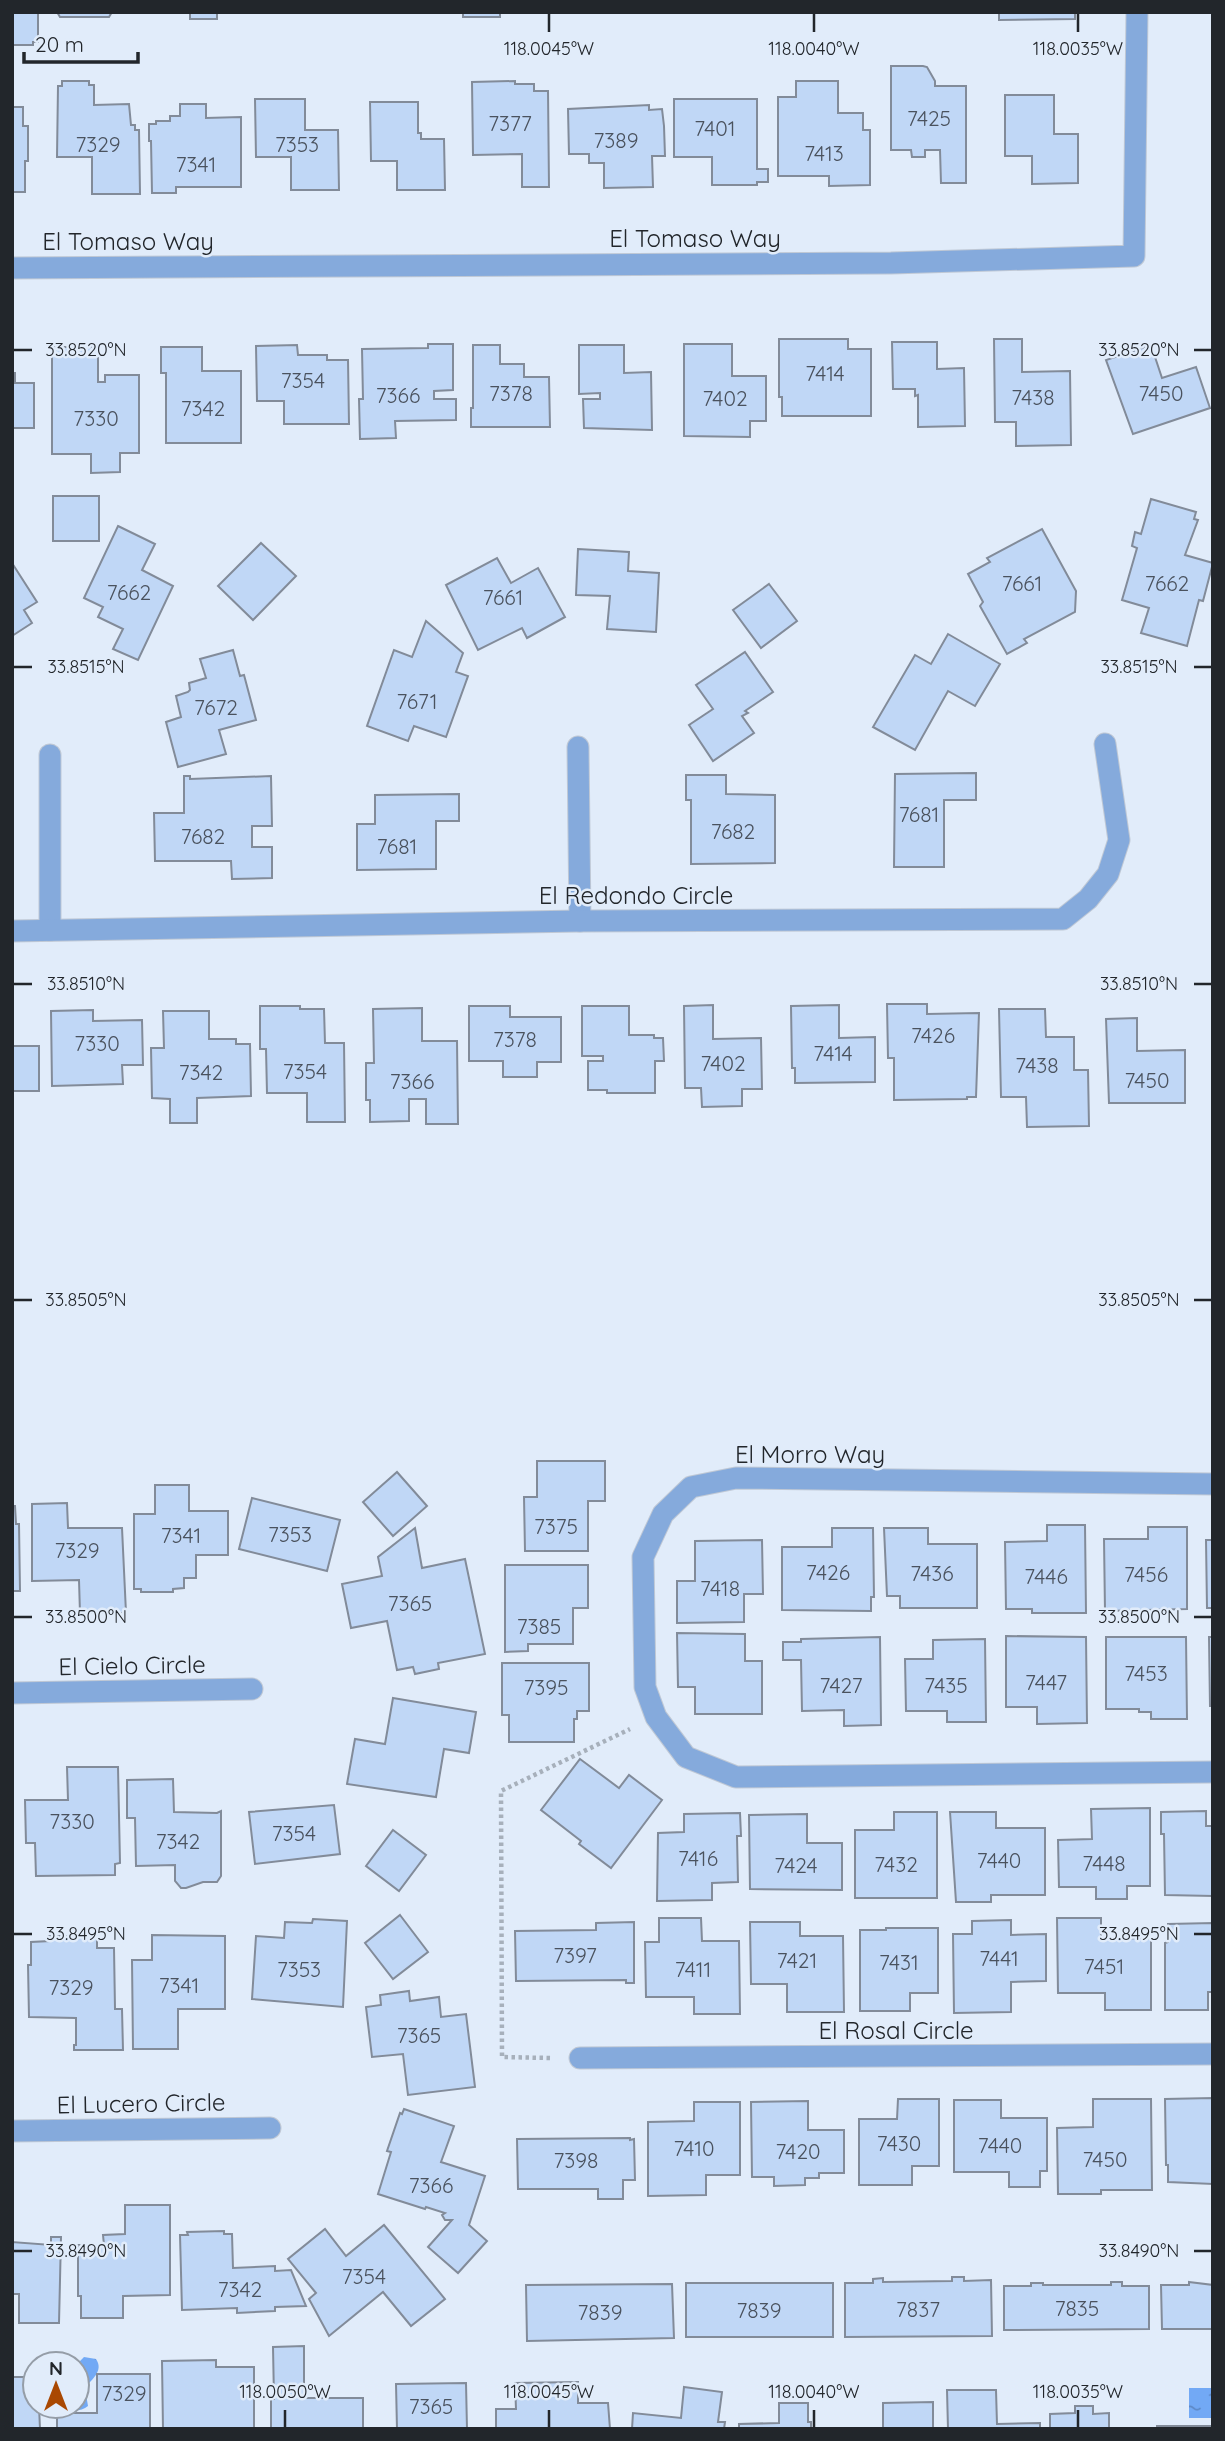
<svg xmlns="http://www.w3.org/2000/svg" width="1225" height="2441" font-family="Quicksand,sans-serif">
<defs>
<pattern id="water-ripples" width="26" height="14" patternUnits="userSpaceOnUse" patternTransform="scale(1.75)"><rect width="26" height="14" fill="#72a9f5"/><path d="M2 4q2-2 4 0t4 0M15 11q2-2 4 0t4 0" fill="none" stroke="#5d89c7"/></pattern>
</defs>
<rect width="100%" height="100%" fill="#e1ecfa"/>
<g fill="url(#water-ripples)">
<path d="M84,2357L96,2359C104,2371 92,2379 85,2388L88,2406C81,2412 67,2412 61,2406H77V2364Z"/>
<rect x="1189" y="2388" width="24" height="30"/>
</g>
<g fill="#c0d7f6" stroke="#828b99" stroke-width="2">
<polygon points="12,12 38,12 38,42 33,42 33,45 12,45"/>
<polygon points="57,12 112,12 109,17 60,17"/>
<rect x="190" y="12" width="27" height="7"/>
<rect x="463" y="12" width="37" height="5"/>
<polygon points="999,12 1075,12 1075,19 999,20"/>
<polygon points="891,66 923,66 927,67 935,81 935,86 966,86 966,183 941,183 940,150 925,150 925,157 912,157 911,150 891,150"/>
<polygon points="62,81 89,81 89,85 94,85 94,105 129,104 131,125 135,125 135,130 139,130 140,194 92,194 92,157 57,157 58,86 62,86"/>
<polygon points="515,81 515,84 534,84 534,91 548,91 549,187 522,187 522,154 473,155 472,82"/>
<polygon points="796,81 838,81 838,113 863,113 863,130 870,130 870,185 829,186 829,176 778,176 778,97 796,97"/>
<polygon points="1005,95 1054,95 1054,134 1078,134 1078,183 1032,184 1032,156 1005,156"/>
<polygon points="255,99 305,99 305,130 338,130 339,190 291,190 291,157 256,157"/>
<polygon points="674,99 757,99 757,169 768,169 768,182 757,182 757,185 712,185 712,157 674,157"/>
<polygon points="370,102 418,102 418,133 421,133 421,139 444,139 445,190 397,190 397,161 371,161"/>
<polygon points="180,104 206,104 206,118 241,117 241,187 176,187 176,193 152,193 151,141 149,141 149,124 156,124 156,121 170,121 170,116 180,116"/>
<polygon points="649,105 649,110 662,109 664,126 665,156 652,156 653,187 604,188 604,163 589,163 589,154 569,154 568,109"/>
<polygon points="12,107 23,107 23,126 28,126 28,161 25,161 25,192 12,192"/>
<polygon points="779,339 848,339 848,349 871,349 871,416 782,416 782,397 779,397"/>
<polygon points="994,339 1022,339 1022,372 1070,371 1071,445 1016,446 1016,422 995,422"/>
<polygon points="892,342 937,342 937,369 964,368 965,426 918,427 918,395 915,396 915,389 893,389"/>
<polygon points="428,344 453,344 453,390 434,391 434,399 456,399 456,420 395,421 396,438 360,439 359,399 363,399 362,349 428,348"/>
<polygon points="684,344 732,344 732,376 766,376 766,421 750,421 750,437 684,436"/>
<polygon points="297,345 298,355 327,355 327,360 348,360 349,424 284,424 284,401 257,401 256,346"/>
<polygon points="473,345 500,345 500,364 524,364 524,377 549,377 550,427 471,427 471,408 473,408"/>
<polygon points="579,345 624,345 624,373 651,372 652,430 584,428 583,399 600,399 600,393 579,394"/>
<polygon points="1151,345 1162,378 1196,367 1210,408 1133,434 1106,360"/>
<polygon points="52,347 98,347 98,382 105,382 105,375 139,375 139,453 120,453 120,472 91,473 91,454 52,454"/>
<polygon points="161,347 202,347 202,371 241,371 241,443 166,443 166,373 161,373"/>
<polygon points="12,373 15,373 15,383 34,383 34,428 12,428"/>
<rect x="53" y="496" width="46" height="45"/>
<polygon points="1151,499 1196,512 1194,519 1198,520 1185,555 1213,563 1203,601 1199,600 1187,646 1141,633 1149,608 1122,600 1137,548 1132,546 1135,532 1141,534"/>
<polygon points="118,526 155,544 142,570 173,586 138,660 113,649 123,629 98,617 103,607 84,598"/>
<polygon points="1042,529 1076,591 1075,612 1024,639 1027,643 1007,654 980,606 983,602 968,574 990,562 987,558"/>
<polygon points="261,543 296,576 253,620 218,586"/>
<polygon points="578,549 629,552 628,571 659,573 656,632 607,629 610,596 576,595"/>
<polygon points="497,558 511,583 538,568 565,617 527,638 522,628 478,650 446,585"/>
<polygon points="12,563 37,602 24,610 32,623 12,636"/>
<polygon points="769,584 797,621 761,648 733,610"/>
<polygon points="426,621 463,653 456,672 468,676 446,737 414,726 408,741 367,726 394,650 412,657"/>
<polygon points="948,634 1000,664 975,706 948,691 915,750 873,727 915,655 931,664"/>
<polygon points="233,650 240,676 244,675 256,720 219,730 226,754 178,767 166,722 181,717 176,696 188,692 190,690 189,683 206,678 200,659"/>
<polygon points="745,652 773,692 745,711 748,713 742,716 754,733 713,761 689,725 713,709 696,685"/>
<polygon points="976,773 976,800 944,800 944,867 894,867 895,774"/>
<polygon points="686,775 726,775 726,794 775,795 775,863 691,864 691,800 686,800"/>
<polygon points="184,776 190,776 190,779 271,776 272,826 252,826 252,847 272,847 272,878 232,879 231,861 155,861 154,813 184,813"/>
<polygon points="459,794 459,821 436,821 436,869 357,870 357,824 375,824 375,795"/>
<polygon points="887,1004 927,1004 927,1014 979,1013 976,1097 967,1097 967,1099 894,1100 894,1058 888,1058"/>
<polygon points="713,1005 713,1039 761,1038 762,1089 742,1089 742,1106 702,1107 701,1088 685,1088 684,1006"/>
<polygon points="839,1005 839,1038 875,1037 875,1082 795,1083 795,1068 792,1068 791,1006"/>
<polygon points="260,1006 300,1006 300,1009 324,1009 325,1043 344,1043 345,1122 307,1122 307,1093 267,1093 266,1049 260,1049"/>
<polygon points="469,1006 510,1006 510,1017 561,1017 561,1062 537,1062 537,1077 503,1077 503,1061 469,1061"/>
<polygon points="582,1006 629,1006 629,1035 654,1035 654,1038 663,1038 664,1061 655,1061 655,1093 607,1093 607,1090 588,1090 588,1061 603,1061 603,1056 582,1056"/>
<polygon points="422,1008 422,1041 457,1041 458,1124 426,1124 426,1099 409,1099 409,1121 370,1122 370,1100 366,1100 366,1063 374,1063 373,1009"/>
<polygon points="999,1009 1045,1009 1046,1037 1074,1037 1074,1070 1088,1070 1089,1126 1027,1127 1026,1097 1001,1097"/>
<polygon points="93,1010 93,1021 142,1020 143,1065 122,1065 123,1084 52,1086 51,1011"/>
<polygon points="163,1011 209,1011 209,1039 236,1039 236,1044 250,1044 251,1096 197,1098 197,1123 170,1123 170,1099 152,1098 151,1048 164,1048"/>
<polygon points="1137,1018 1137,1051 1185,1050 1185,1103 1109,1103 1106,1019"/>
<rect x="12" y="1046" width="27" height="45"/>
<polygon points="537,1461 605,1461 605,1501 588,1501 588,1551 525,1551 524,1497 537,1497"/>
<polygon points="397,1472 427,1506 393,1536 363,1502"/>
<polygon points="155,1485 189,1485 189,1511 228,1511 228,1555 196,1555 196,1578 184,1578 184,1588 173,1589 173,1592 141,1592 141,1589 134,1589 134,1514 155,1514"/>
<polygon points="252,1498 340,1520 327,1571 239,1549"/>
<polygon points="67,1503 68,1528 122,1528 126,1613 80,1613 79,1580 32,1581 32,1504"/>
<polygon points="12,1506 15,1506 16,1524 19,1524 20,1591 12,1591"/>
<polygon points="1047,1525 1085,1525 1086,1613 1032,1613 1032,1609 1006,1609 1005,1542 1047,1541"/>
<polygon points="1148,1527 1187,1527 1187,1609 1105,1611 1104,1539 1148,1539"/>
<polygon points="415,1528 422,1568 465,1559 485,1654 438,1663 439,1669 415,1674 413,1667 397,1670 387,1621 351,1628 342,1584 382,1576 378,1557"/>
<polygon points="832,1528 873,1528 874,1597 871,1597 871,1611 782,1610 782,1547 832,1547"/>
<polygon points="884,1528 928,1528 928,1544 977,1544 977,1608 900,1608 900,1596 887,1596"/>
<polygon points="762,1540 763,1594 744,1594 744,1622 677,1623 677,1581 695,1581 695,1541"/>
<polygon points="1206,1540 1213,1540 1213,1608 1207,1608"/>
<polygon points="505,1565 588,1565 588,1608 573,1608 573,1644 528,1644 528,1651 505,1652"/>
<polygon points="677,1633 745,1634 745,1661 762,1661 762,1714 695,1714 695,1687 678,1687"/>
<polygon points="1006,1636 1086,1637 1087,1723 1037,1724 1037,1707 1006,1707"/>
<polygon points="880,1637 881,1725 844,1726 844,1710 802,1711 801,1660 783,1660 783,1642 801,1642 801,1639"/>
<polygon points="1106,1637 1186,1637 1187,1719 1151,1719 1151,1712 1139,1712 1139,1709 1106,1709"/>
<polygon points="1209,1637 1213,1637 1213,1706 1210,1706"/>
<polygon points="985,1639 986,1722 947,1722 947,1711 906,1711 905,1659 933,1659 933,1640"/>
<polygon points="502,1663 589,1663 589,1711 577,1711 577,1719 574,1719 574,1742 509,1742 509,1715 502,1715"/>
<polygon points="393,1698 476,1712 469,1753 444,1749 436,1797 347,1784 355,1739 385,1744"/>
<polygon points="580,1759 619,1788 629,1775 662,1800 611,1868 579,1844 581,1841 541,1810"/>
<polygon points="67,1767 118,1767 120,1863 115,1864 115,1875 36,1876 35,1843 26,1843 25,1800 68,1800"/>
<polygon points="173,1779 174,1812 217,1813 221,1811 221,1876 217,1882 203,1882 186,1888 181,1888 175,1881 175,1865 136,1866 135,1818 127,1818 127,1780"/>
<polygon points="334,1805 340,1854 255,1864 249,1812"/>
<polygon points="1150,1808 1150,1886 1127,1886 1127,1899 1096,1899 1096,1887 1059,1887 1058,1840 1092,1839 1091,1809"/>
<polygon points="1206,1811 1206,1826 1213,1826 1213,1896 1165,1895 1164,1834 1161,1834 1161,1812"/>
<polygon points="894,1812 937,1812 937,1898 855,1898 855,1830 894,1830"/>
<polygon points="950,1812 996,1812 996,1828 1045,1828 1045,1895 991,1895 991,1902 956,1902"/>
<polygon points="740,1813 741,1836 737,1836 738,1882 712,1883 712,1900 657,1901 658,1833 684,1832 684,1814"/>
<polygon points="807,1814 807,1843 842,1843 842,1890 750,1889 749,1815"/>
<polygon points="393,1830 426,1855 399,1891 366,1866"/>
<polygon points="400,1915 428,1952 393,1979 365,1943"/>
<polygon points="659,1918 701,1918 702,1941 739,1941 740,2014 694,2014 694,1997 646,1997 645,1942 659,1942"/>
<polygon points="1057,1918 1101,1918 1101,1939 1151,1938 1151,2010 1105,2010 1105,1993 1058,1993"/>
<polygon points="313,1919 347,1921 343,2007 252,1999 256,1936 284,1938 285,1922 312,1923"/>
<polygon points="1011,1920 1011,1935 1046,1934 1046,1981 1011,1982 1011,2012 954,2013 953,1934 972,1934 972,1921"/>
<polygon points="634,1922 634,1983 626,1983 626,1980 516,1981 515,1931 596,1930 596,1923"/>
<polygon points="750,1922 800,1922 800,1936 843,1936 844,2012 787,2012 787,1984 751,1984"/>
<polygon points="1213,1923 1213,1992 1208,1992 1208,2010 1165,2010 1165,1943 1168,1942 1168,1924"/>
<polygon points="886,1928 938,1928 938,1993 910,1993 910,2011 860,2011 860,1930 886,1930"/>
<polygon points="152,1935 225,1936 225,2009 178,2009 178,2049 133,2049 132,1960 152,1960"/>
<polygon points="49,1936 97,1936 97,1948 114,1948 115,2009 122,2009 123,2050 74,2050 74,2045 76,2045 76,2018 29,2017 28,1965 31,1965 31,1942 50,1941"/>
<polygon points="409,1991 410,2001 439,1997 441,2017 466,2014 475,2087 408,2095 403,2054 372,2057 366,2007 381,2005 380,1995"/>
<polygon points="1213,2098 1213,2184 1168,2182 1168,2165 1166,2165 1165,2099"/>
<polygon points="898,2099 939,2099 939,2166 912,2166 912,2185 859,2185 859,2119 897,2119"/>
<polygon points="1093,2099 1151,2099 1152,2190 1101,2190 1101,2194 1058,2194 1057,2128 1093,2127"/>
<polygon points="954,2100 1001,2100 1001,2118 1047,2118 1047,2171 1040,2171 1040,2187 1009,2187 1009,2172 954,2172"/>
<polygon points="808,2101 808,2130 844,2130 844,2173 819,2173 819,2178 805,2178 805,2185 774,2186 774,2177 752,2177 751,2102"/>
<polygon points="694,2102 740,2102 740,2175 706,2175 706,2195 648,2196 648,2122 694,2121"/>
<polygon points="404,2109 454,2126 441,2162 485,2176 469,2225 487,2241 458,2273 428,2247 452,2220 445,2220 442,2215 445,2213 426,2207 425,2209 378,2194 391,2152 387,2151 400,2113 402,2114"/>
<polygon points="630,2138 630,2140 634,2139 635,2180 623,2180 623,2199 598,2199 598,2189 518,2189 517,2139"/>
<polygon points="125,2205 170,2205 170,2295 123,2296 123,2318 81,2318 81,2296 78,2296 78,2245 104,2245 103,2235 125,2234"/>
<polygon points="384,2225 445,2299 411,2326 383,2292 329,2336 309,2299 316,2293 288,2259 325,2229 346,2256"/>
<polygon points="224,2231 224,2234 232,2234 233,2268 275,2266 275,2271 291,2270 306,2306 275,2307 275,2311 237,2313 237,2308 182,2310 180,2235 188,2235 187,2232"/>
<polygon points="51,2237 61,2237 59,2323 19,2323 19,2294 12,2294 12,2242 51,2245"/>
<polygon points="952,2277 964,2277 964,2281 991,2280 992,2336 845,2337 845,2283 873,2283 873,2279 883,2278 883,2282 952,2281"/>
<polygon points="1111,2282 1122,2282 1122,2286 1149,2286 1149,2329 1004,2330 1004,2286 1031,2286 1031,2283 1043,2283 1043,2285 1111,2285"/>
<polygon points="1189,2282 1213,2285 1213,2329 1162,2329 1161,2285 1189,2285"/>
<rect x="686" y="2283" width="147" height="54"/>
<polygon points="672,2284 674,2338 527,2341 526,2285"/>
<polygon points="304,2346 304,2398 363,2398 363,2429 271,2429 271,2399 274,2399 273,2347"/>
<polygon points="216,2360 216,2367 254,2367 254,2429 163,2429 162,2361"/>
<polygon points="97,2374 150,2374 150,2429 57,2429 57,2413 97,2413"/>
<polygon points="12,2377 35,2377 35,2406 39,2406 40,2429 12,2429"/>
<polygon points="578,2382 578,2403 608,2403 610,2429 496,2429 496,2409 516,2409 515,2383"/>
<polygon points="466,2383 467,2429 397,2429 396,2384"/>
<polygon points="684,2387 722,2392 718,2422 725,2422 724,2429 632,2429 633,2413 681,2418"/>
<polygon points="947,2390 996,2390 997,2424 1040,2423 1040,2429 948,2429"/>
<polygon points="933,2402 933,2429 849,2429 883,2429 883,2403"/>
<polygon points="779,2403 808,2403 808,2422 811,2422 811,2429 739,2429 739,2424 779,2423"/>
<polygon points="1075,2406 1093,2406 1093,2414 1109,2413 1109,2429 1050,2429 1050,2414 1075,2413"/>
<rect x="1157" y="2426" width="56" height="3"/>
</g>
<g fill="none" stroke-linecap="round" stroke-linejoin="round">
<defs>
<g id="minor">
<polyline points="12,268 891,263 1134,256 1137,12"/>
<polyline points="578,747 580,921"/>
<polyline points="50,755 50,930"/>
<polyline points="12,931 580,921 1063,919 1088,899 1108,874 1119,840 1105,744"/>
<polyline points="1213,1484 736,1478 691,1487 663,1514 643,1557 645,1687 656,1717 686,1757 736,1777 1213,1772"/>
<polyline points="12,1693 252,1689"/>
<polyline points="580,2058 1213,2054"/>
<polyline points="12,2131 270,2128"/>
</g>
</defs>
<use href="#minor" stroke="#bfc8d5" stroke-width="23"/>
<polyline stroke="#a7b0bb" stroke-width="4.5" stroke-dasharray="3.5 3.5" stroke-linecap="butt" points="550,2058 502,2057 501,1791 630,1729"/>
<use href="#minor" stroke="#85aadc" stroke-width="21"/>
</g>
<path fill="none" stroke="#22262b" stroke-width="2.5" d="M549,14V32M814,14V32M1078,14V32M14,350H32M1194,350H1211M14,667H32M1194,667H1211M14,984H32M1194,984H1211M14,1300H32M1194,1300H1211M14,1617H32M1194,1617H1211M14,1934H32M1194,1934H1211M14,2251H32M1194,2251H1211M285,2410V2427M549,2410V2427M814,2410V2427M1078,2410V2427"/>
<g text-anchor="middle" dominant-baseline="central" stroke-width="5" stroke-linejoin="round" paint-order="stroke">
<g font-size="21" fill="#4a525e">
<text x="929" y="118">7425</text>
<text x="510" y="123">7377</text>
<text x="715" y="128">7401</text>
<text x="616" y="140">7389</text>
<text x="98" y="144">7329</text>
<text x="297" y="144">7353</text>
<text x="824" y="153">7413</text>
<text x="196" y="164">7341</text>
<text x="825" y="373">7414</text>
<text x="303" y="380">7354</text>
<text x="511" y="393">7378</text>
<text x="1161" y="393">7450</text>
<text x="398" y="395">7366</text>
<text x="1033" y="397">7438</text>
<text x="725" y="398">7402</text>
<text x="203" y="408">7342</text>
<text x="96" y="418">7330</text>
<text x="1022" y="583">7661</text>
<text x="1167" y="583">7662</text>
<text x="129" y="592">7662</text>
<text x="503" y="597">7661</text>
<text x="417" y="701">7671</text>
<text x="216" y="707">7672</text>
<text x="919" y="814">7681</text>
<text x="733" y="831">7682</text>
<text x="203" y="836">7682</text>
<text x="397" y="846">7681</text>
<text x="933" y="1035">7426</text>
<text x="515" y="1039">7378</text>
<text x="97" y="1043">7330</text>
<text x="833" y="1053">7414</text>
<text x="723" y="1063">7402</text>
<text x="1037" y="1065">7438</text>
<text x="305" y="1071">7354</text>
<text x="201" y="1072">7342</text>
<text x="1147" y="1080">7450</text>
<text x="412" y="1081">7366</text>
<text x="556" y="1526">7375</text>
<text x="290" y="1534">7353</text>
<text x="181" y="1535">7341</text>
<text x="77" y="1550">7329</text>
<text x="828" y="1572">7426</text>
<text x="932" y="1573">7436</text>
<text x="1146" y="1574">7456</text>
<text x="1046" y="1576">7446</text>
<text x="720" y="1588">7418</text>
<text x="410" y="1603">7365</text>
<text x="539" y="1626">7385</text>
<text x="1146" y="1673">7453</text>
<text x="1046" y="1682">7447</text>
<text x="841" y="1685">7427</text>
<text x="946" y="1685">7435</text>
<text x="546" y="1687">7395</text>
<text x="72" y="1821">7330</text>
<text x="294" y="1833">7354</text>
<text x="178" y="1841">7342</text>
<text x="698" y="1858">7416</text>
<text x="999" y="1860">7440</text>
<text x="1104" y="1863">7448</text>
<text x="896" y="1864">7432</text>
<text x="796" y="1865">7424</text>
<text x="575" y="1955">7397</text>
<text x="999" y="1958">7441</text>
<text x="797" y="1960">7421</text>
<text x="899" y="1962">7431</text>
<text x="1104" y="1966">7451</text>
<text x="299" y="1969">7353</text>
<text x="693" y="1969">7411</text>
<text x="179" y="1985">7341</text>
<text x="71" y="1987">7329</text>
<text x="419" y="2035">7365</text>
<text x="899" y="2143">7430</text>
<text x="1000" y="2145">7440</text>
<text x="694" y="2148">7410</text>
<text x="798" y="2151">7420</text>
<text x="1105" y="2159">7450</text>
<text x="576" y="2160">7398</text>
<text x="431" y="2185">7366</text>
<text x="364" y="2276">7354</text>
<text x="240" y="2289">7342</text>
<text x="1077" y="2308">7835</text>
<text x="918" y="2309">7837</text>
<text x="759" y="2310">7839</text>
<text x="600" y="2312">7839</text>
<text x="124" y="2393">7329</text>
<text x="431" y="2406">7365</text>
</g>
<g font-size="24" fill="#22262b" stroke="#e1ecfa">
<text x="695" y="238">El Tomaso Way</text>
<text x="128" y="241">El Tomaso Way</text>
<text x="636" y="895">El Redondo Circle</text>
<text x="810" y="1454">El Morro Way</text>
<text transform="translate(132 1665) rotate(-1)">El Cielo Circle</text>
<text x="896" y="2030">El Rosal Circle</text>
<text transform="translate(141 2103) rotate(-1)">El Lucero Circle</text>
</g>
</g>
<g font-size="18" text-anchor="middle" fill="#22262b" stroke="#e1ecfa" stroke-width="5" stroke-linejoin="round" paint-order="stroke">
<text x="549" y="55">118.0045°W</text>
<text x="814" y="55">118.0040°W</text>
<text x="1078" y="55">118.0035°W</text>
<text x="86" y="356">33.8520°N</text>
<text x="1139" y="356">33.8520°N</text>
<text x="86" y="673">33.8515°N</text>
<text x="1139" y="673">33.8515°N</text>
<text x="86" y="990">33.8510°N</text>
<text x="1139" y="990">33.8510°N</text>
<text x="86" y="1306">33.8505°N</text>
<text x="1139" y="1306">33.8505°N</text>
<text x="86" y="1623">33.8500°N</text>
<text x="1139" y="1623">33.8500°N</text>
<text x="86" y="1940">33.8495°N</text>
<text x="1139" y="1940">33.8495°N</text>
<text x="86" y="2257">33.8490°N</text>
<text x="1139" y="2257">33.8490°N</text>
<text x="285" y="2398">118.0050°W</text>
<text x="549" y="2398">118.0045°W</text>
<text x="814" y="2398">118.0040°W</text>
<text x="1078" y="2398">118.0035°W</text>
</g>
<rect width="1225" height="2441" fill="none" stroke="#22262b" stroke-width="28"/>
<g transform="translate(56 2385)"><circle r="33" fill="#e1ecfa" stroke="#959da7" stroke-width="2"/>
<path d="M0-5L12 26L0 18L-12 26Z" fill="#a94802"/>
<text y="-10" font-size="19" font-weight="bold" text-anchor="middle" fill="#22262b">N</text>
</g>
<path d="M24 52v10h114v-10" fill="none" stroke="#22262b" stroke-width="3.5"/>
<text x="35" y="52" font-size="21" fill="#22262b" stroke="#e1ecfa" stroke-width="5" paint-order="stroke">20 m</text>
</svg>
